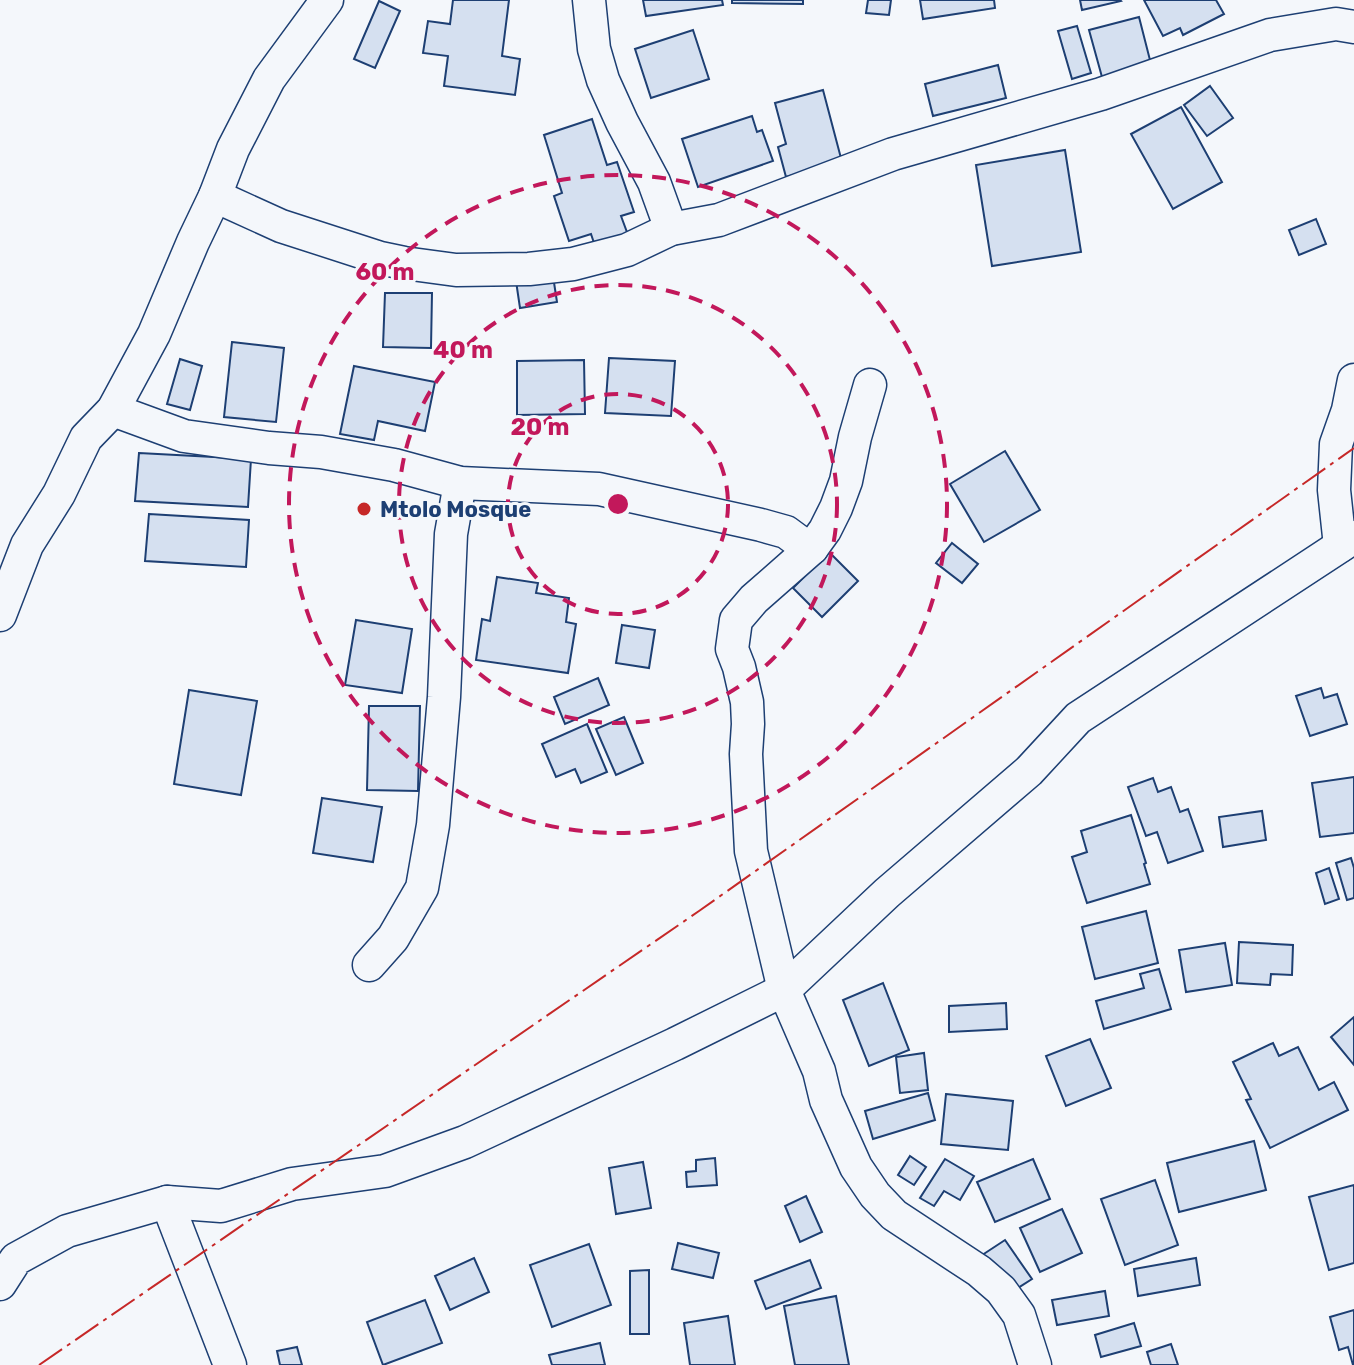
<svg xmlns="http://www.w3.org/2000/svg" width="1354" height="1365" font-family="Rubik,sans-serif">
<rect width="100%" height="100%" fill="#f4f7fb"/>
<g fill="#d5e0f0" stroke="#1d3f73" stroke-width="2">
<polygon points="453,0 509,0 502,56 520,59 515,95 444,86 448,56 423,53 428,21 450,24"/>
<polygon points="643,0 722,0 723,5 646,16"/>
<polygon points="732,0 803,0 803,4 732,3"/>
<polygon points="868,0 891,0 889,15 866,13"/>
<polygon points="920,0 994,0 995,8 923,19"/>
<polygon points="1080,0 1120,0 1121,1 1082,10"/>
<polygon points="1144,0 1216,0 1224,14 1183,35 1180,28 1163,36"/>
<polygon points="379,1 400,11 375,68 354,59"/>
<polygon points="1139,17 1151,64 1102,77 1089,30"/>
<polygon points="1077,26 1091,73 1072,79 1058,31"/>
<polygon points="693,30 709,79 651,98 635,49"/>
<polygon points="998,65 1006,98 933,116 925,84"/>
<polygon points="1210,86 1233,118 1207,136 1184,105"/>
<polygon points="823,90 842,162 786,177 778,147 786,144 775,103"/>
<polygon points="1181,107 1222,182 1173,209 1131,134"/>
<polygon points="752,116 757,132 762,130 773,161 698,187 682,139"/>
<polygon points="592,119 607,165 617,162 634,212 621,216 628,235 595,246 591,234 569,241 554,196 562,193 544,135"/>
<polygon points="1065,150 1081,252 992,266 976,165"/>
<polygon points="1316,219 1326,244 1299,255 1289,230"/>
<polygon points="553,276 557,302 520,308 516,281"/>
<polygon points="385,293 432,293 431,348 383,347"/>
<polygon points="232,342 284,348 276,422 224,417"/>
<polygon points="609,358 675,361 671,416 605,413"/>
<polygon points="180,359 202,366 190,410 167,404"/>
<polygon points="584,360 585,414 517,415 517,361"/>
<polygon points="354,366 435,382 425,431 378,421 374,440 340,434"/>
<polygon points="1005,451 1040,510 984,542 950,484"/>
<polygon points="139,453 251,459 248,507 135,501"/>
<polygon points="149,514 249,520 246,567 145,561"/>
<polygon points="952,543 978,564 962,583 936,563"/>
<polygon points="829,552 858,581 822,617 793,588"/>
<polygon points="497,577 538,583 536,593 569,598 566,622 576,624 568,673 476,660 482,619 490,621"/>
<polygon points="356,620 412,629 402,693 345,685"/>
<polygon points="622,625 655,630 649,668 616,663"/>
<polygon points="598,678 609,705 565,724 554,697"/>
<polygon points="1321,688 1324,698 1337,694 1347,724 1310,736 1296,696"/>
<polygon points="189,690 257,701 241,795 174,784"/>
<polygon points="369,706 420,706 418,791 367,790"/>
<polygon points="624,717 643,763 616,775 596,729"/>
<polygon points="587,724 607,772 581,783 575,769 556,777 542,744"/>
<polygon points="1354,777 1354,833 1320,837 1312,783"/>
<polygon points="1153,778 1158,792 1171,787 1180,812 1188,809 1203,851 1168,863 1157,832 1146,836 1128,787"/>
<polygon points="322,798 382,807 373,862 313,853"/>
<polygon points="1262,811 1266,840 1223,847 1219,817"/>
<polygon points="1131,815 1146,863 1144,864 1150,884 1087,903 1072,857 1087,852 1081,831"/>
<polygon points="1351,858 1354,868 1354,898 1347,900 1336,863"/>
<polygon points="1329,868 1339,899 1325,904 1316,873"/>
<polygon points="1146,911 1158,963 1095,979 1082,927"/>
<polygon points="1239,942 1293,945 1292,975 1271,974 1270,985 1237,983"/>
<polygon points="1225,943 1232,985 1186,992 1179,950"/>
<polygon points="1159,969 1171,1009 1104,1029 1096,1001 1144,988 1140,974"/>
<polygon points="883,983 909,1050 869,1066 843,1000"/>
<polygon points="1006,1003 1007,1029 949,1032 949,1006"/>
<polygon points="1354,1017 1354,1065 1331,1037"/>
<polygon points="1090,1039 1111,1088 1066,1106 1046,1056"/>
<polygon points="1273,1043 1279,1056 1298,1047 1319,1090 1334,1082 1348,1110 1270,1148 1246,1100 1251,1099 1233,1062"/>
<polygon points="924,1053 928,1090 900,1093 896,1057"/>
<polygon points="928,1093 935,1120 873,1139 865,1111"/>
<polygon points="946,1094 1013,1101 1008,1150 941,1144"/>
<polygon points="1254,1141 1266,1190 1179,1212 1167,1163"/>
<polygon points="910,1156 926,1167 914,1185 898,1175"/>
<polygon points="715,1158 717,1185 687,1187 686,1172 696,1171 696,1160"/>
<polygon points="945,1159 974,1176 960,1200 944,1191 934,1206 920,1198"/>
<polygon points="1033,1159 1050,1199 995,1222 977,1182"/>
<polygon points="643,1162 651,1208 616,1214 609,1168"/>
<polygon points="1155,1180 1178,1245 1125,1265 1101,1199"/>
<polygon points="1354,1185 1354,1263 1329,1270 1309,1197"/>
<polygon points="806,1196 822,1232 800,1242 785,1206"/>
<polygon points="1062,1209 1082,1253 1040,1272 1020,1228"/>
<polygon points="1005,1240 1032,1279 993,1304 967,1265"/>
<polygon points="678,1243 719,1253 713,1278 672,1269"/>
<polygon points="589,1244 611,1305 552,1327 530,1265"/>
<polygon points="474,1258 489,1292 450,1310 435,1276"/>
<polygon points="1196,1258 1200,1285 1138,1296 1134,1269"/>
<polygon points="810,1260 821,1288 766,1309 755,1281"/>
<polygon points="649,1270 649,1334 630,1334 630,1271"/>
<polygon points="1105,1291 1109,1316 1057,1325 1052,1300"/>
<polygon points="836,1296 849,1365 795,1365 784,1306"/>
<polygon points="425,1300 442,1343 383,1365 367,1322"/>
<polygon points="1354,1310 1354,1365 1353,1365 1348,1347 1339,1350 1330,1317"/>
<polygon points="728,1316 735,1365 690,1365 684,1323"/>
<polygon points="1134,1323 1141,1346 1101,1357 1095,1335"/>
<polygon points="600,1343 605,1365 552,1365 549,1355"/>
<polygon points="1171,1344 1178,1365 1151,1365 1147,1352"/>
<polygon points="297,1347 302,1365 280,1365 277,1351"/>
</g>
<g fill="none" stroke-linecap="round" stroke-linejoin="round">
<defs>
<g id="minor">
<polyline points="589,0 594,49 603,80 622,122 654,182 671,229"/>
<polyline points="215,196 281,226 380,258 404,263 456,270 529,269 573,264 627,250 671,229 719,220 893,154 1101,94 1270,35 1336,24 1354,27"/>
<polyline points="870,385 855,437 846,481 836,508 825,530 812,548 754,599 736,620 732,649 739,667 747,702 748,724 746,754 751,851 784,990 819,1071 826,1100 856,1167 875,1195 894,1215 979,1271 1001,1290 1019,1315 1035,1365"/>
<polyline points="113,410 184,436 269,448 321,452 394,465 460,483 599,489 761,525 786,532 805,546 812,548"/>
<polyline points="1340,546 1334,490 1336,444 1348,410 1354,380"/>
<polyline points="0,615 27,545 59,494 86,438 113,410 154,334 193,242 215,196 233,149 269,79 327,0"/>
<polyline points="369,965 393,938 422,888 433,825 444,697 451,534 460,483"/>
<polyline points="167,1202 230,1365"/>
<polyline points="0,1284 16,1259 67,1231 167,1202 221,1206 292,1184 385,1171 465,1142 675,1044 784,990 887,893 1029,771 1078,718 1354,537"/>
</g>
</defs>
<use href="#minor" stroke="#1d3f73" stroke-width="35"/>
<use href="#minor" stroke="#f4f7fb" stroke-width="32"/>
<polyline stroke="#c62828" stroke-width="2" stroke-dasharray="28 6 4 6" stroke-linecap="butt" points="39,1365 699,911 1354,448"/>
</g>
<g fill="none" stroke="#c2185b" stroke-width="4" stroke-dasharray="14 10">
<circle cx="618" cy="504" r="110"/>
<circle cx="618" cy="504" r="219"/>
<circle cx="618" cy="504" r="329"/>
</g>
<circle fill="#c62828" stroke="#f4f7fb" stroke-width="3" cx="364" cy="509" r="8"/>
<g text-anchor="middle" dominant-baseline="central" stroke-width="6" stroke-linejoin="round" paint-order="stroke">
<g font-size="22" font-weight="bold" fill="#1d3f73" stroke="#f4f7fb" text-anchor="start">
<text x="380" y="509">Mtolo Mosque</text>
</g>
</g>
<circle cx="618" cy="504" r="12" fill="#c2185b" stroke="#f4f7fb" stroke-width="4"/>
<g font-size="24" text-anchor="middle" font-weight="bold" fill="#c2185b" stroke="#f4f7fb" stroke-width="6" stroke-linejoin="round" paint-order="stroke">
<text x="385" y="280">60 m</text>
<text x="463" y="358">40 m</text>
<text x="540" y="435">20 m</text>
</g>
</svg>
